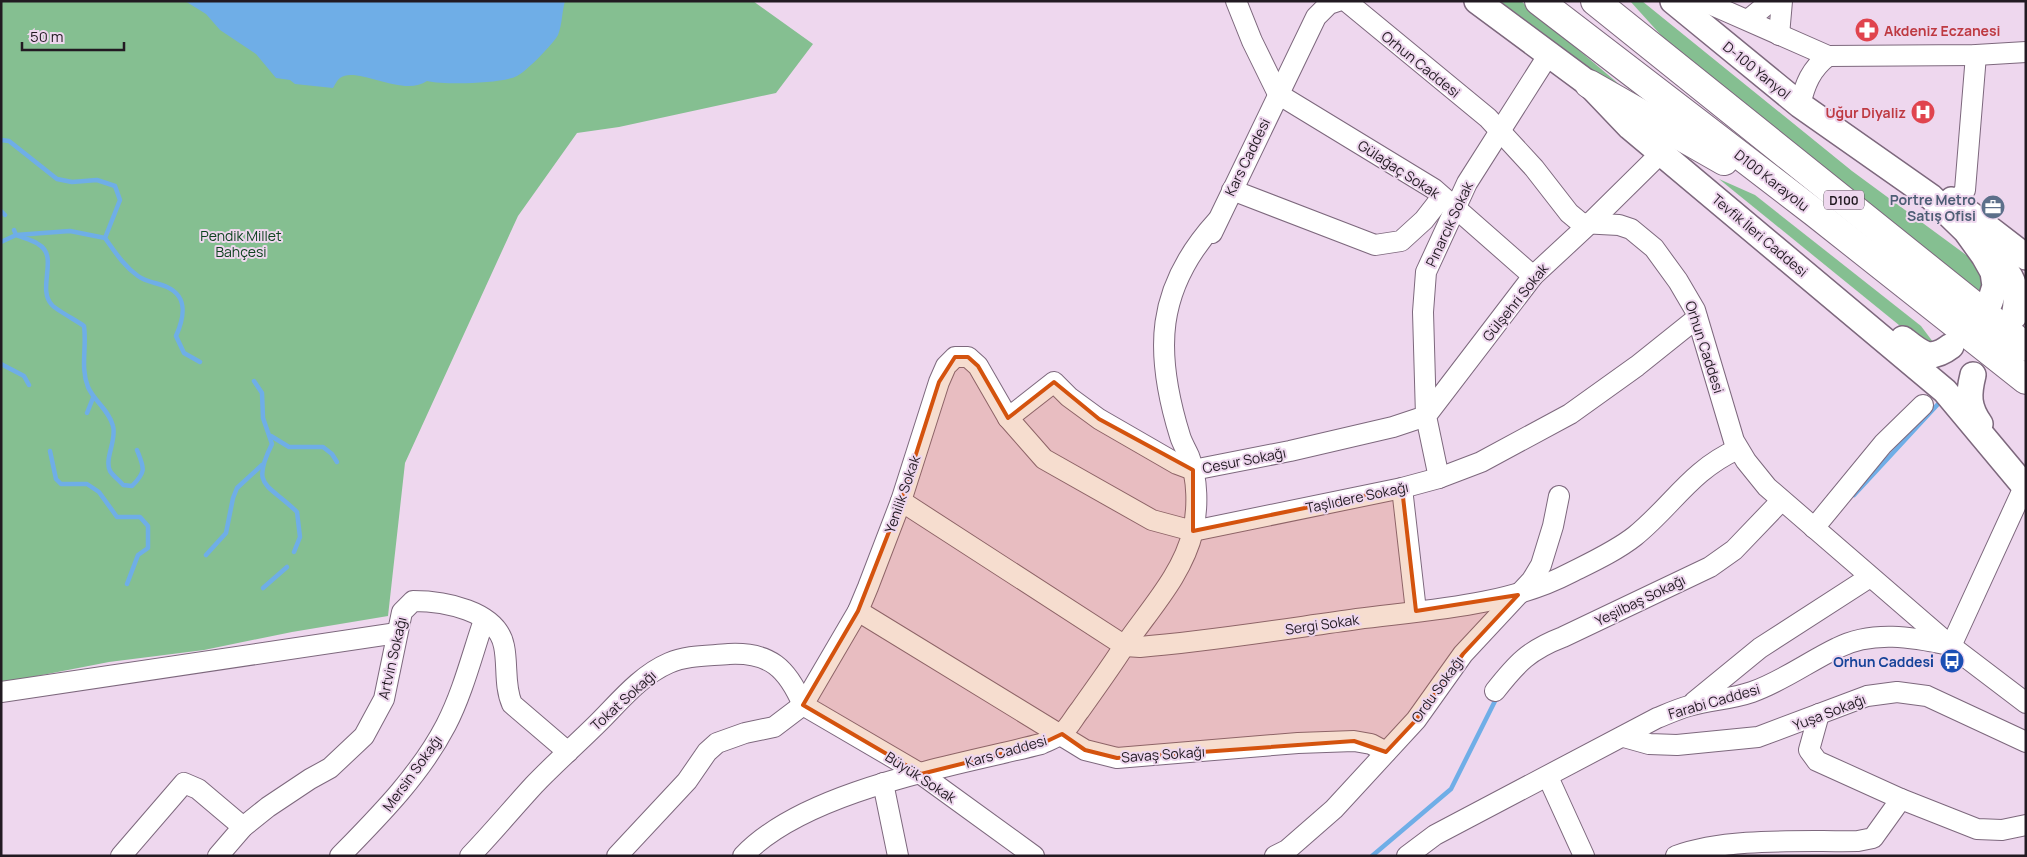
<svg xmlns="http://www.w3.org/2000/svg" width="2027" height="857" font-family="Manrope,sans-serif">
<rect width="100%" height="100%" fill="#eed7ee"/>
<g fill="#85bf91">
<polygon points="1,1 753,1 813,44 776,93 619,127 577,133 518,216 405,463 388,616 292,632 204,650 109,662 1,683"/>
<polygon points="1494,1 1521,1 1647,108"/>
<polygon points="1630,1 1642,1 1852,171 1973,260 1990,279 1983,299 1688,65"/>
<polygon points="1719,179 1755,195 1921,326 1936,346 1931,351"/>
</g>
<path fill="#6faee7" d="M185,1H565C562,11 562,26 558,35C553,44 527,71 517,76C502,84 444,85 427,81C403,98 356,65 340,78C337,80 335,85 333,88L295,84L290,80L276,78L256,54L220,30L206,14Z"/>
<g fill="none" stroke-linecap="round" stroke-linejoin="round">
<g stroke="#6faee7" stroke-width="4.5">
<polyline points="1,140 9,141 57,179 72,182 97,180 115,186 120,200 105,238"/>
<polyline points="1,211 5,215"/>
<path d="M14,230L16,235C23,238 32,240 38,244C60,256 36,288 52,305C55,309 77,321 84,326C87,347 80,367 88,387C94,401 109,410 113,426C117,440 104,459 110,471C113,476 120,481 123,485L132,486C147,471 144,468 137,450"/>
<path d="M1,242L16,235L70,231L105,238C115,252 124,266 138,276C146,282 158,283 167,287C189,297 184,318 176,336L184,353L200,362"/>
<polyline points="1,364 24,376 29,385"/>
<path d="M254,381L262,393L263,418L272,444C250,488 268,483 297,512L300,537L294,552"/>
<polyline points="87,413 93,398"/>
<polyline points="271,436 289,447 323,447 332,454 337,462"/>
<polyline points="50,451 56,479 61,484 87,484 99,492 117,517 140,517 148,526 148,548 138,555 127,584"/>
<polyline points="1854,495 1939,403"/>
<polyline points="206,555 226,533 233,498 237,488 262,465"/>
<polyline points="263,588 287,567"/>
<polyline points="1372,856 1451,789 1497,697"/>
</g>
<defs>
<g id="minor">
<polyline points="1236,1 1252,41 1278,94"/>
<polyline points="1346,1 1488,118 1534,168 1569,213 1581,223 1619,225 1631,229 1654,248 1678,281 1695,310 1734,441 1746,461 1767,487 1951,646 2026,703"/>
<polyline points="1703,1 1828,56"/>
<polyline points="1748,20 1771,1"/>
<polyline points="1779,35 1782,1"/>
<polyline points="1278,94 1434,189 1533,276"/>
<path d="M1800,105C1805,84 1811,69 1828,56L1976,55L2026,52"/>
<polyline points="1232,190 1375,245 1401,241 1424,220 1442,197"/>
<polyline points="1957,202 1965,190 1976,55"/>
<polyline points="1212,233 1316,17 1329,4 1338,1"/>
<polyline points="1008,418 1054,382 1069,397 1099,419 1177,464 1193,470 1290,451 1393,427 1426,416 1423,312 1426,272 1467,183 1549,54"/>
<polyline points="1439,478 1426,416 1533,276 1588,225 1661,153"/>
<polyline points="1402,488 1416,611"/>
<path d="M901,501L1125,646L1140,647C1213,641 1285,629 1357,619C1427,610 1507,606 1570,573C1592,562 1616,551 1635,536C1673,505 1691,470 1738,449"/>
<polyline points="1814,528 1883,444 1923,405"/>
<polyline points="858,611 1085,750 1117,758 1298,743 1354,741 1371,744 1386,752"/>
<polyline points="1951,646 2024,487"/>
<path d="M1495,691C1517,663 1529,650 1563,637L1710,567L1734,550L1781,501"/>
<polyline points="1,692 397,633"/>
<polyline points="1694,702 1760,648 1870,577"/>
<polyline points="803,705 921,774 1034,856"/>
<polyline points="1819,714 1809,750 1817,761 1901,799"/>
<polyline points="1624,737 1649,744 1677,745 1758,737 1867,696 1897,692 1927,696 2026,742"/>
<polyline points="1548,777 1584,856"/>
<polyline points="883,783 898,856"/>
<polyline points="121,856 184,783 198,789 243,827"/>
<path d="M218,856L243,827L268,807L310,779L330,768L364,736L384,699L402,612L413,601C443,601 497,610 504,646C508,665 504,686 512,704L568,752"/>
<path d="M340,856C379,816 420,775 446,725C463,692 472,655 484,620"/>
<path d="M470,856C492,833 512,809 534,785C555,763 578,743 599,722C620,701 641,675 669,663C687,655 709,656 729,654C770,652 787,668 803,705"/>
<polyline points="617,856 687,781 707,752 717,743 745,733 774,727 803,705 858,611 868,587 901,501 939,382 946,366 955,357 968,357 978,366 1008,418 1044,459 1152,520 1193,531 1402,488 1439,478 1481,462 1570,414 1637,366 1697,318"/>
<path d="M743,856C805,790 954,766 1041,744C1047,741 1056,738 1061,734C1069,728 1074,717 1080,710C1094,690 1108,671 1121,651C1146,613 1182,577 1193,531C1198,508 1198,479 1189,456C1186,449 1182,443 1180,436C1154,352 1155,289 1217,221"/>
<polyline points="1275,856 1287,850 1334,809 1416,720 1463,654 1532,580 1541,565 1553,526 1559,496"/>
<path d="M1407,856L1435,835L1657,718C1667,714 1678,709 1689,706C1710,700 1732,699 1752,692C1783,681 1808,662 1837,648C1872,630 1913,637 1949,645"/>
<path d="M1676,856C1728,837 1802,842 1858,841L1873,838L1901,799L1977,829L2002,830L2026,825"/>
</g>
<g id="major">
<polyline points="1477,1 1589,84 1630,127 1945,391 2026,488"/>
<polyline points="1673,1 1800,105 1931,197 1966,231 1984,256 1993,272 1995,286 1990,302"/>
<polyline points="1952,200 2026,257"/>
<path d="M1990,253C2010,271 2021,289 2014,316"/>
<path d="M1903,339C1922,354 1930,362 1951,346"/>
<path d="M1973,375C1968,395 1968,407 1980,424"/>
</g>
<g id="highway">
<polyline points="1539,1 1815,213 2026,380"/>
<polyline points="1595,1 2026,347"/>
<polyline points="1589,84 1724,161"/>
</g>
</defs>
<use href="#minor" stroke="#7d687d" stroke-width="22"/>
<use href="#major" stroke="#7d687d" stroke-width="28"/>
<use href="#highway" stroke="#7d687d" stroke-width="30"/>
<use href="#minor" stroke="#fff" stroke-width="20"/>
<use href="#major" stroke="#fff" stroke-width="25"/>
<use href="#highway" stroke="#fff" stroke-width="28"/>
</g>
<path fill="#d4530e" fill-opacity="0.2" stroke="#d4530e" stroke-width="4" stroke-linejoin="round" d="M955,357H968L978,366L1008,418L1054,382L1099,419L1193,470V531L1402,488L1416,611L1518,595L1463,654L1416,720L1386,752L1354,741L1117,758L1085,750L1062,734L1041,744L921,774L803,705L858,611L901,501L939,382Z"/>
<defs>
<symbol id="pharmacy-disc" viewBox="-11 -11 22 22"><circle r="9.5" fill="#e0444e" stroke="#eed7ee"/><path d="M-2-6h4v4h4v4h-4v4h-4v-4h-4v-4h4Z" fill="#fff"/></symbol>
<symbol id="hospital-disc" viewBox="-11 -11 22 22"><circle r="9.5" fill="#e0444e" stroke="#eed7ee"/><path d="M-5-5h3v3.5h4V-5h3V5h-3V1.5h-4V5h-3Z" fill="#fff"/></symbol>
<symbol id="office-disc" viewBox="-11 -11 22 22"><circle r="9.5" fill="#5c6f8a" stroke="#eed7ee"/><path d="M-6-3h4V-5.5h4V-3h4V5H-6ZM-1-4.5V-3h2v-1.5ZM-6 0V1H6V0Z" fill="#fff"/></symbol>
<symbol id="bus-disc" viewBox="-11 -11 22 22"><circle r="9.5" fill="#1a4fb4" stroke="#eed7ee"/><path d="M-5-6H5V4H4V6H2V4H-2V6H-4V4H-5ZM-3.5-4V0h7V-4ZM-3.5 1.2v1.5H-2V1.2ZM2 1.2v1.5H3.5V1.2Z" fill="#fff"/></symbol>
</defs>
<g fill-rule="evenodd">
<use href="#pharmacy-disc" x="1853" y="16" width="28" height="28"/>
<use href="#hospital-disc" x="1909" y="98" width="28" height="28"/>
<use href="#office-disc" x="1979" y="193" width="28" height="28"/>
<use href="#bus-disc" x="1938" y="647" width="28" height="28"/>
</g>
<g text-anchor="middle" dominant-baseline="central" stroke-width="4" stroke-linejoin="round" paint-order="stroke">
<rect fill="#eed7ee" stroke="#5f535f" stroke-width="1" x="1824" y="190.5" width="40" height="19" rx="4"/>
<g font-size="12" font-weight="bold" fill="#221a22">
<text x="1844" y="200">D100</text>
</g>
<g font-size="14" font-weight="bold" fill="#be3a42" stroke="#eed7ee" text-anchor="start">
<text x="1884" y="30">Akdeniz Eczanesi</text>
<text x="1906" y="112" text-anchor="end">Uğur Diyaliz</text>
</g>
<g font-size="14" fill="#221a22" stroke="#eed7ee">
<text transform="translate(1421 64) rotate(39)">Orhun Caddesi</text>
<text transform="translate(1757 70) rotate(39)">D-100 Yanyol</text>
<text transform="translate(1247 157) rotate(-64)">Kars Caddesi</text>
<text transform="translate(1399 169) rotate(33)">Gülağaç Sokak</text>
<text transform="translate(1772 180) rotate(38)">D100 Karayolu</text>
<text transform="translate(1449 224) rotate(-65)">Pınarcık Sokak</text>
<text transform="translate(1760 235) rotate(40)">Tevfik İleri Caddesi</text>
<text transform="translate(1515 302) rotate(-51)">Gülşehri Sokak</text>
<text transform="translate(1705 347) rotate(72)">Orhun Caddesi</text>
<text transform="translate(1244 460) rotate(-11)">Cesur Sokağı</text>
<text transform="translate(902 494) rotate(-71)">Yenilik Sokak</text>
<text transform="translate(1357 497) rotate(-12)">Taşlıdere Sokağı</text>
<text transform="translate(1640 600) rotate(-26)">Yeşilbaş Sokağı</text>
<text transform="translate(1322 624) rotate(-8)">Sergi Sokak</text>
<text transform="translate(392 658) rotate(-77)">Artvin Sokağı</text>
<text transform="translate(1437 689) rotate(-54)">Ordu Sokağı</text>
<text transform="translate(623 700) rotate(-42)">Tokat Sokağı</text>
<text transform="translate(1714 701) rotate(-16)">Farabi Caddesi</text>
<text transform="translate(1829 712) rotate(-21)">Yuşa Sokağı</text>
<text transform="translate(1006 751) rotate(-16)">Kars Caddesi</text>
<text transform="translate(1163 754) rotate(-4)">Savaş Sokağı</text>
<text transform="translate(412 773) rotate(-54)">Mersin Sokağı</text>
<text transform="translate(921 777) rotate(33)">Büyük Sokak</text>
</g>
<g font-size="14" font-weight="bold" fill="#4e5e75" stroke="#eed7ee" text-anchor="end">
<text x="1976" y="199">Portre Metro<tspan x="1976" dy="16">Satış Ofisi</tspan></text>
</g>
<g font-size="14" fill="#0d421f" stroke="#eed7ee">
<text x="241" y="235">Pendik Millet<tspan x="241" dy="16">Bahçesi</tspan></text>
</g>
<g font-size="14" font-weight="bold" fill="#164399" stroke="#eed7ee" text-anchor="end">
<text x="1934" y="661">Orhun Caddesi̇</text>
</g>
</g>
<rect width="2027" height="857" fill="none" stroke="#221a22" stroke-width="5"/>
<path d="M22 42v8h102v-8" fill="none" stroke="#221a22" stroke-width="2.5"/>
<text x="30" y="42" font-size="15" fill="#221a22" stroke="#eed7ee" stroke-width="4" paint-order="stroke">50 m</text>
</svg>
